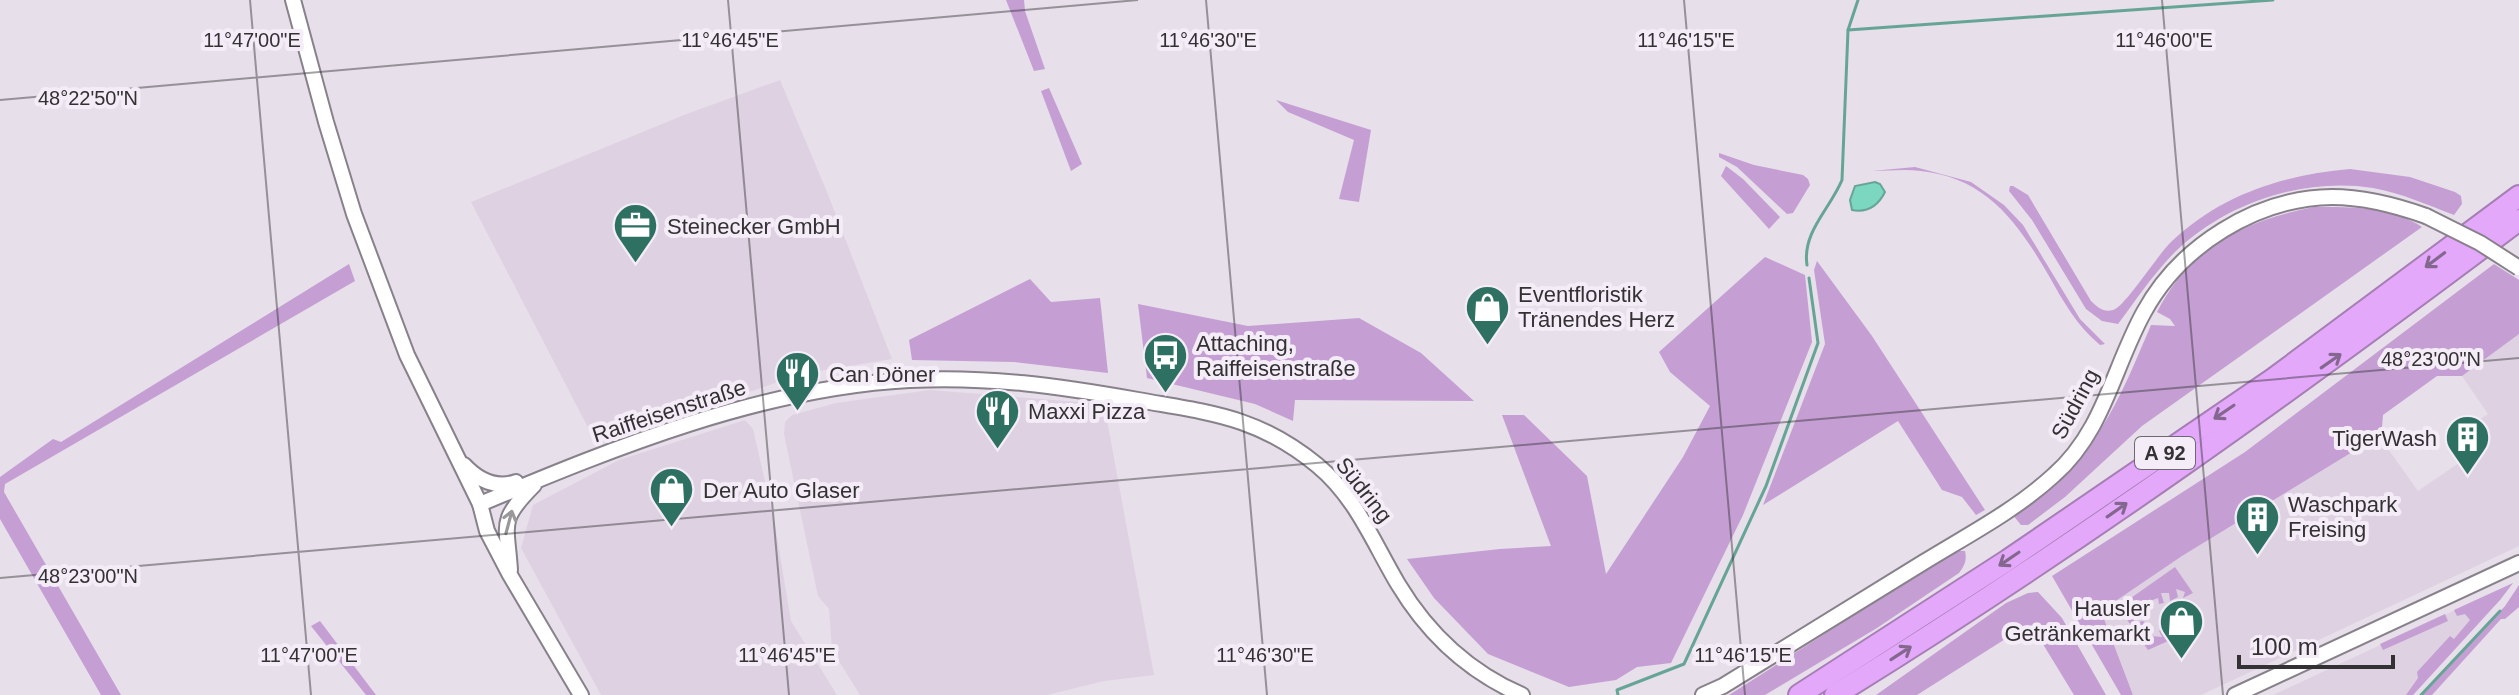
<svg xmlns="http://www.w3.org/2000/svg" width="2519" height="695" font-family="Arial,sans-serif">
<rect width="100%" height="100%" fill="#e7dfea"/>
<g fill="#ded2e2">
<polygon points="780,80 827,192 892,359 801,374 597,445 471,202 684,115"/>
<polygon points="2519,334 2519,546 2201,695 2133,695 2101,611 2182,556 2367,443 2381,439 2418,491 2472,454 2459,433 2488,414 2462,376"/>
<polygon points="930,390 1104,404 1154,675 1104,681 1047,695 860,695 832,650 829,609 818,596 784,434 785,422 792,415 836,403"/>
<polygon points="745,420 753,429 775,525 791,621 837,695 601,695 521,548 533,505 619,460"/>
<polygon points="2513,583 2500,600 2413,695 2273,695"/>
</g>
<g fill="#c59fd3">
<polygon points="1006,0 1024,0 1025,11 1045,69 1034,71"/>
<polygon points="1049,88 1082,164 1071,171 1041,91"/>
<polygon points="1276,100 1371,130 1359,202 1339,199 1354,140 1288,112"/>
<polygon points="1719,153 1754,165 1803,175 1808,179 1810,185 1793,213 1787,214 1737,167 1719,157"/>
<polygon points="1726,166 1743,179 1780,217 1769,229 1721,176"/>
<path d="M1915,167L1971,182L2004,205L2023,225L2080,319L2105,344L2100,345C2077,326 2063,301 2049,276C2018,223 1987,178 1921,171C1905,169 1888,171 1872,171Z"/>
<path d="M2350,169L2410,177L2455,192L2461,196L2462,204L2454,215C2428,205 2401,193 2373,188C2302,177 2226,203 2175,252C2154,273 2136,300 2118,324L2102,321L2086,309L2032,220L2009,191L2010,186H2013L2028,195L2091,301C2097,307 2104,313 2113,310C2125,307 2158,254 2172,241C2222,194 2283,175 2350,169Z"/>
<path d="M2314,207C2350,207 2391,206 2422,227L2142,426L2065,497L2028,525H2021L2012,514C2028,502 2046,491 2061,478C2106,436 2128,379 2151,325L2175,326L2170,319L2157,312C2191,246 2244,221 2314,207Z"/>
<polygon points="1765,257 1805,275 1812,342 1743,515 1671,663 1637,667 1616,680 1569,687 1488,654 1434,598 1407,559 1500,549 1551,546 1502,415 1524,415 1587,476 1606,574 1683,457 1710,406 1670,372 1659,352"/>
<polygon points="1817,261 1872,336 1985,510 1976,515 1962,497 1942,490 1898,421 1763,505 1825,344 1814,270"/>
<polygon points="349,264 355,281 5,484 4,492 121,695 101,695 0,519 0,477 53,439 61,442"/>
<polygon points="2494,264 2519,280 2519,334 2462,376 2437,376 2383,415 2381,439 2367,443 2182,556 2101,611 2133,695 2121,695 2052,576 2245,452"/>
<polygon points="1030,279 1051,302 1100,298 1108,373 1014,362 912,360 909,340"/>
<polygon points="1138,304 1248,326 1359,318 1421,353 1474,401 1295,400 1293,421 1255,404 1147,378"/>
<path d="M1960,551H1965C1967,560 1965,565 1959,573L1877,628L1765,695H1729L1951,553Z"/>
<polygon points="2175,567 2193,593 2183,598 2185,592 2176,589 2178,597 2170,601 2169,593 2161,593 2164,603 2159,604 2158,598 2150,601 2154,606 2149,611 2145,604 2140,611 2146,613 2143,618 2134,618 2134,623 2143,621 2146,624 2144,627 2149,633 2142,641 2118,607"/>
<polygon points="2513,583 2500,600 2413,695 2406,695 2418,678 2417,672 2450,636 2454,639 2470,620 2465,614 2457,616 2454,610"/>
<polygon points="2519,585 2519,607 2505,619 2501,619 2432,695 2422,695 2505,606"/>
<polygon points="2038,592 2062,618 2106,695 2074,695 2035,631 2010,636 1917,695 1876,695 2006,603 2028,593"/>
<polygon points="2445,614 2448,621 2383,650 2380,644"/>
<polygon points="2188,616 2192,624 2199,620 2202,626 2148,650 2144,644 2151,636 2162,637 2159,631 2163,629 2168,635 2173,628 2166,626 2175,622 2180,628 2185,621 2178,619"/>
<polygon points="320,621 376,695 366,695 311,626"/>
</g>
<path fill="#7cd7c0" stroke="#66a596" stroke-width="2" d="M1875,182L1880,184L1885,192C1878,206 1868,213 1852,210L1850,200L1855,186Z"/>
<g fill="none" stroke-linecap="round" stroke-linejoin="round">
<g stroke="#66a596" stroke-width="3">
<polyline points="1848,30 2273,0"/>
<path d="M1807,265C1802,232 1830,209 1842,180L1848,30L1858,0"/>
<polyline points="1618,695 1617,690 1684,664 1766,486 1818,343 1809,278"/>
<polyline points="2421,695 2500,611"/>
</g>
<defs>
<g id="secondary">
<polyline points="293,0 326,122 354,214 407,355 480,504 487,531 510,575 581,695"/>
<path d="M464,465C478,480 496,489 516,482"/>
<path d="M480,504C616,447 761,388 909,380C989,376 1059,386 1138,400C1210,413 1257,416 1317,465C1356,497 1373,542 1398,584C1428,634 1469,672 1522,695"/>
<path d="M510,570C507,523 498,521 534,485"/>
<path d="M1703,695L1723,686C1790,645 1857,604 1924,562C1968,535 2016,510 2054,475C2104,431 2113,368 2144,312C2180,246 2256,198 2332,197C2365,197 2395,205 2426,216"/>
<polyline points="2235,695 2519,563"/>
</g>
<g id="highway">
<polyline points="1799,695 2008,560 2273,379 2519,196"/>
<path d="M1835,695C2072,549 2297,387 2519,220"/>
</g>
</defs>
<use href="#secondary" stroke="#88818b" stroke-width="18"/>
<use href="#highway" stroke="#a67eb5" stroke-width="24"/>
<use href="#secondary" stroke="#fff" stroke-width="14"/>
<use href="#highway" stroke="#e4a8fa" stroke-width="20"/>
<defs>
<polyline id="secondary-bridge" points="2426,216 2480,243 2519,268"/>
</defs>
<use href="#secondary-bridge" stroke="#88818b" stroke-width="18" stroke-linecap="butt"/>
<use href="#secondary-bridge" stroke="#fff" stroke-width="14"/>
</g>
<defs><path id="oneway-shaft" d="M-6 0H5M1.5-3L5.5 0L1.5 3" fill="none" stroke-width="1.6" stroke-linecap="round" stroke-linejoin="round" transform="scale(2)"/></defs>
<g stroke="#83678e">
<use href="#oneway-shaft" transform="translate(2435 260) rotate(143)"/>
<use href="#oneway-shaft" transform="translate(2331 361) rotate(-35)"/>
<use href="#oneway-shaft" transform="translate(2224 412) rotate(146)"/>
<use href="#oneway-shaft" transform="translate(2117 510) rotate(-35)"/>
<use href="#oneway-shaft" transform="translate(2009 559) rotate(146)"/>
<use href="#oneway-shaft" transform="translate(1901 653) rotate(-33)"/>
</g>
<use stroke="#9a989a" href="#oneway-shaft" transform="translate(509 522) rotate(-75)"/>
<path fill="none" stroke="#343135" stroke-width="2" stroke-opacity="0.45" d="M250,0L311,695M728,0L789,695M1206,0L1267,695M1684,0L1745,695M2162,0L2223,695M0,100L1138,0M0,578L2519,358"/>
<defs>
<symbol id="office-pin" viewBox="-11 -11 22 30"><path d="M0 17L-7.5 6A9.5 9.5 0 1 1 7.5 6Z" fill="#2e7162" stroke="#f4ecf7"/><path d="M-6-3h4V-5.5h4V-3h4V5H-6ZM-1-4.5V-3h2v-1.5ZM-6 0V1H6V0Z" fill="#fff"/></symbol>
<symbol id="shop-pin" viewBox="-11 -11 22 30"><path d="M0 17L-7.5 6A9.5 9.5 0 1 1 7.5 6Z" fill="#2e7162" stroke="#f4ecf7"/><path d="M-5-2.5h2.3a2.7 3.5 0 0 1 5.4 0H5L5.5 6h-11ZM-1.5-2.5h3a1.5 2.3 0 0 0-3 0Z" fill="#fff"/></symbol>
<symbol id="bus-pin" viewBox="-11 -11 22 30"><path d="M0 17L-7.5 6A9.5 9.5 0 1 1 7.5 6Z" fill="#2e7162" stroke="#f4ecf7"/><path d="M-5-6H5V4H4V6H2V4H-2V6H-4V4H-5ZM-3.5-4V0h7V-4ZM-3.5 1.2v1.5H-2V1.2ZM2 1.2v1.5H3.5V1.2Z" fill="#fff"/></symbol>
<symbol id="restaurant-pin" viewBox="-11 -11 22 30"><path d="M0 17L-7.5 6A9.5 9.5 0 1 1 7.5 6Z" fill="#2e7162" stroke="#f4ecf7"/><path d="M-5-6h1v4h1v-4h1v4h1v-4h1v5L-1.5 .5V6h-2V.5L-5-1ZM5-6V6H3V1.5H1.5Q1.5-4 5-6Z" fill="#fff"/></symbol>
<symbol id="building-pin" viewBox="-11 -11 22 30"><path d="M0 17L-7.5 6A9.5 9.5 0 1 1 7.5 6Z" fill="#2e7162" stroke="#f4ecf7"/><path d="M-4-6H4V6H1V3H-1V6H-4ZM-2.5-4.3h1.7v1.8h-1.7ZM.8-4.3h1.7v1.8H.8ZM-2.5-1h1.7V.8h-1.7ZM.8-1h1.7V.8H.8Z" fill="#fff"/></symbol>
</defs>
<g fill-rule="evenodd">
<use href="#office-pin" x="610" y="200" width="51" height="69"/>
<use href="#shop-pin" x="1462" y="282" width="51" height="69"/>
<use href="#bus-pin" x="1140" y="330" width="51" height="69"/>
<use href="#restaurant-pin" x="772" y="348" width="51" height="69"/>
<use href="#restaurant-pin" x="972" y="386" width="51" height="69"/>
<use href="#building-pin" x="2442" y="412" width="51" height="69"/>
<use href="#shop-pin" x="646" y="464" width="51" height="69"/>
<use href="#building-pin" x="2232" y="492" width="51" height="69"/>
<use href="#shop-pin" x="2156" y="596" width="51" height="69"/>
</g>
<g text-anchor="middle" dominant-baseline="central" stroke-width="8" stroke-linejoin="round" paint-order="stroke">
<rect fill="#f4ecf7" stroke="#6e696f" stroke-width="2" x="2135" y="437" width="60" height="32" rx="6"/>
<g font-size="20" font-weight="bold" fill="#343135">
<text x="2165" y="453">A 92</text>
</g>
<g font-size="22" fill="#343135" stroke="#f4ecf7" text-anchor="start">
<text x="667" y="226">Steinecker GmbH</text>
<text x="1518" y="294">Eventfloristik<tspan x="1518" dy="25">Tränendes Herz</tspan></text>
<text x="1196" y="343">Attaching,<tspan x="1196" dy="25">Raiffeisenstraße</tspan></text>
<text x="829" y="374">Can Döner</text>
<text x="1028" y="411">Maxxi Pizza</text>
<text x="2437" y="438" text-anchor="end">TigerWash</text>
<text x="703" y="490">Der Auto Glaser</text>
<text x="2288" y="504">Waschpark<tspan x="2288" dy="25">Freising</tspan></text>
<text x="2150" y="608" text-anchor="end">Hausler<tspan x="2150" dy="25">Getränkemarkt</tspan></text>
</g>
<g font-size="22" fill="#343135" stroke="#f4ecf7">
<text transform="translate(2075 404) rotate(-62)">Südring</text>
<text transform="translate(669 411) rotate(-18)">Raiffeisenstraße</text>
<text transform="translate(1364 490) rotate(52)">Südring</text>
</g>
</g>
<g font-size="20" text-anchor="middle" fill="#343135" stroke="#f4ecf7" stroke-width="8" stroke-linejoin="round" paint-order="stroke">
<text x="252" y="47">11°47'00"E</text>
<text x="730" y="47">11°46'45"E</text>
<text x="1208" y="47">11°46'30"E</text>
<text x="1686" y="47">11°46'15"E</text>
<text x="2164" y="47">11°46'00"E</text>
<text x="88" y="105">48°22'50"N</text>
<text x="2431" y="366">48°23'00"N</text>
<text x="88" y="583">48°23'00"N</text>
<text x="309" y="662">11°47'00"E</text>
<text x="787" y="662">11°46'45"E</text>
<text x="1265" y="662">11°46'30"E</text>
<text x="1743" y="662">11°46'15"E</text>
</g>
<path d="M2239 655v12h154v-12" fill="none" stroke="#343135" stroke-width="4"/>
<text x="2251" y="655" font-size="24" fill="#343135" stroke="#f4ecf7" stroke-width="6" paint-order="stroke">100 m</text>
</svg>
